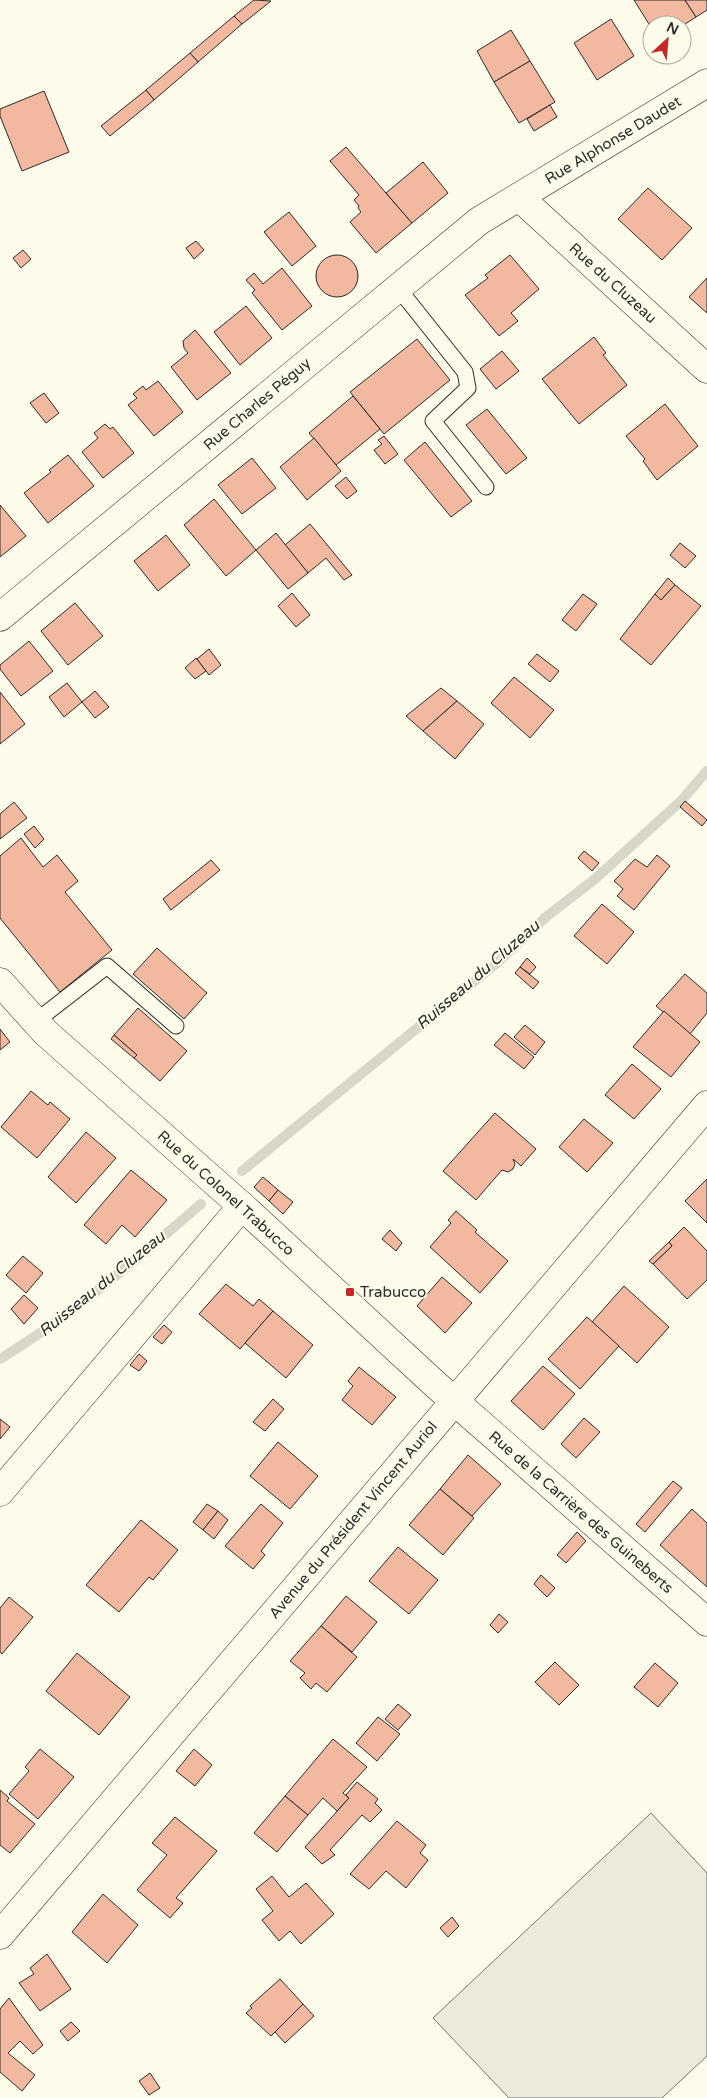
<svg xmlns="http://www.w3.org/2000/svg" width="707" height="2098" font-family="'Varela Round',sans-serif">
<rect width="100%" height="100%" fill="#fdfbea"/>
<polygon fill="#ecebdb" stroke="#74746e" points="651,1813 707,1873 707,2056 662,2098 509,2098 433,2018"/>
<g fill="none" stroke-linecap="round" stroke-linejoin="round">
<g stroke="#d8d7c9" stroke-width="10">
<polyline points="242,1171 497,963 546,917 595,879 681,801 707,771"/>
<path d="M0,1359C72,1315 137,1259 201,1204"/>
</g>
</g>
<g fill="#f2b8a0" stroke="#2b2b2b">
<polygon points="254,0 271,1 242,24 234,16"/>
<polygon points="634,0 685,0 696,17 682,26 652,25 652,29"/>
<polygon points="685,0 707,0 707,10 696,17"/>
<polygon points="234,16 242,24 198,62 190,53"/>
<polygon points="611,19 634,56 597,80 574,43"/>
<polygon points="511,30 530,61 494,82 477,51"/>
<polygon points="190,53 198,62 154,100 146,90"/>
<polygon points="530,61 555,102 519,123 494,82"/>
<polygon points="146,90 154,100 110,136 101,126"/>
<polygon points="44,91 69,152 22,171 0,116 0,109"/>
<polygon points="550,105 557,117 534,131 527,119"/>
<polygon points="346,147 412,223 376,253 350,222 361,212 358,208 359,206 354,200 359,195 330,161"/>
<polygon points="423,162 448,193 412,223 386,193"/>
<polygon points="648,188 692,228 662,260 618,219"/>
<polygon points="289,212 316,246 292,266 264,232"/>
<polygon points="196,241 204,250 194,259 186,248"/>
<polygon points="23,250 31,259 21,268 13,258"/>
<circle cx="337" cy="276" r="21"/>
<polygon points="510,255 539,289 511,313 518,321 499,336 465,295 488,278 485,275"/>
<polygon points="282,268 312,306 282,330 252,293 255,290 246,280 254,273 263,284"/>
<polygon points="707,278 707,313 689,297"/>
<polygon points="246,306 272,338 240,365 214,332"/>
<polygon points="195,330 231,373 197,400 171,367 188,353 184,348 183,341"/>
<polygon points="594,337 606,353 603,355 627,385 579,424 542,379"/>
<polygon points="417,339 450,380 384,434 350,392"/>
<polygon points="502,351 519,371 496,389 480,369"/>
<polygon points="158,381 183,412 154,436 128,405 137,398 133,394 143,386 146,390"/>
<polygon points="44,393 59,413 46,423 30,403"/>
<polygon points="353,396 380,429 336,465 309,433"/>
<polygon points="665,404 698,446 657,480 643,461 645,459 626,436"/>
<polygon points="487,409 527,458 506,474 466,425"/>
<polygon points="105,424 110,429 113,427 134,453 103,478 82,452 98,438 94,433"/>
<polygon points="384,436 398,454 385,464 374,450 382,444 378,440"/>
<polygon points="314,438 341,471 307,500 280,467"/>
<polygon points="425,442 472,501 451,517 404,460"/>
<polygon points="68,455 94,486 48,523 24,493 51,472 49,470"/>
<polygon points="252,458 276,488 242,514 218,485"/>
<polygon points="346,477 357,491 347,499 335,486"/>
<polygon points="214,499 256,550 226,576 184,525"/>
<polygon points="0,505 26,536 0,557"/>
<polygon points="310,524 352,575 344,580 326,558 308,573 285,545"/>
<polygon points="276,533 308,573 288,589 256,550"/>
<polygon points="166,535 190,565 158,591 134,561"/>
<polygon points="680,543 696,556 685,568 670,555"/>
<polygon points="668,578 675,585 661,600 655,594"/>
<polygon points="675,585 701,606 651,665 620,639 655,594 661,600"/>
<polygon points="292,593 310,615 296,627 278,606"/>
<polygon points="583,594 597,604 576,631 562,620"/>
<polygon points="75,603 103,636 68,665 41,631"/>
<polygon points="29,641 53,671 21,696 0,669 0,665"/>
<polygon points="209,649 221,665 209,675 197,659"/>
<polygon points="537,654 559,671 550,682 528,664"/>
<polygon points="196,658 206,671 195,679 185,668"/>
<polygon points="514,677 554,710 530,738 491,703"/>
<polygon points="67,683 82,702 64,717 49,697"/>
<polygon points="441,688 457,701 423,731 406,716"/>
<polygon points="95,691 109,707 95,718 82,702"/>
<polygon points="0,692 25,724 0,744"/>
<polygon points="457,701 484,724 455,759 423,731"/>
<polygon points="685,801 707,820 702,826 680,807"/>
<polygon points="14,802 27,818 0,839 0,814"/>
<polygon points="34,826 44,839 35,848 24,834"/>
<polygon points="21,838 43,867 57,855 78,881 65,892 112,950 60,992 0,918 0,856"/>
<polygon points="584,851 599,863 592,871 578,858"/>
<polygon points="657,855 670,866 634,910 617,896 623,889 614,881 635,859 647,867"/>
<polygon points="211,860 220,870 171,910 163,899"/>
<polygon points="602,904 634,932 607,964 574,936"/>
<polygon points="157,948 207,993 184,1019 133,974"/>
<polygon points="527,958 536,967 530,974 520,967"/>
<polygon points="520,967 539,982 533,989 515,973"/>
<polygon points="685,974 707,993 707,1013 690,1034 656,1006"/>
<polygon points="138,1008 187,1051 160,1081 134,1058 137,1055 114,1035"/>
<polygon points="664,1011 700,1042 671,1077 633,1047"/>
<polygon points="525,1025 545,1042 535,1055 514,1037"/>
<polygon points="0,1029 10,1042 0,1050"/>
<polygon points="505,1033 534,1057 524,1069 494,1045"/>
<polygon points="114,1035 137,1055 134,1058 111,1039"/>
<polygon points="632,1064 661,1089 634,1119 605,1095"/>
<polygon points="31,1091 48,1105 50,1102 70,1119 37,1158 1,1127"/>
<polygon points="495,1113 536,1149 521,1166 513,1159 515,1164 513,1169 508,1172 502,1170 476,1200 443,1171"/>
<polygon points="584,1119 613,1143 587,1172 559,1147"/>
<polygon points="86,1132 116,1158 76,1203 48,1177"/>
<polygon points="131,1170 167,1200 135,1237 122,1225 106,1244 84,1225"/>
<polygon points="263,1177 278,1190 269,1201 254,1187"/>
<polygon points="707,1179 707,1223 685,1201"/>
<polygon points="278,1190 293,1202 283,1214 269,1201"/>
<polygon points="456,1211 477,1230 475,1232 508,1261 480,1293 430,1247 451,1223 448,1220"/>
<polygon points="684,1227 707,1251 707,1280 687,1299 653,1264 672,1246 669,1242"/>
<polygon points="390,1230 402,1243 396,1251 382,1239"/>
<polygon points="669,1242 672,1246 653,1264 649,1261"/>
<polygon points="23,1256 43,1273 26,1293 6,1275"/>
<polygon points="442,1277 472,1303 445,1333 417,1306"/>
<polygon points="226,1284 253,1306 259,1299 273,1311 240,1349 199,1314"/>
<polygon points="624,1286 669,1327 637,1363 592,1322"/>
<polygon points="24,1295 38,1308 24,1324 11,1309"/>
<polygon points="273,1311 313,1345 286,1378 245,1343"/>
<polygon points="587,1317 619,1346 580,1389 548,1359"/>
<polygon points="164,1325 172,1332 162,1344 153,1337"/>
<polygon points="139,1354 147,1361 139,1371 130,1365"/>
<polygon points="543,1366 575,1394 543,1430 511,1401"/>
<polygon points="359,1367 396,1397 372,1425 342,1400 353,1386 348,1381"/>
<polygon points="273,1399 284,1409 265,1431 253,1422"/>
<polygon points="584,1418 600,1432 576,1458 561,1444"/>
<polygon points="0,1419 10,1427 0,1439"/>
<polygon points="278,1442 318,1476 290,1509 250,1476"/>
<polygon points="468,1455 501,1484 472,1516 440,1489"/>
<polygon points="673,1481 682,1488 645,1532 636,1524"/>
<polygon points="440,1489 474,1518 443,1555 409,1525"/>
<polygon points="207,1504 218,1511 203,1530 193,1522"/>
<polygon points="261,1504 283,1523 261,1551 265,1555 253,1569 225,1546"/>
<polygon points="692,1509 707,1523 707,1587 660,1545"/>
<polygon points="218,1511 228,1520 214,1539 203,1530"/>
<polygon points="141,1520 178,1550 153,1580 149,1577 119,1612 86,1585"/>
<polygon points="577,1532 586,1541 566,1563 557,1555"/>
<polygon points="398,1547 438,1580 409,1614 369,1581"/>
<polygon points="541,1575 555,1588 547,1597 534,1584"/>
<polygon points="346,1596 377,1622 352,1652 321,1626"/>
<polygon points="9,1597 33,1617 2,1654 0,1652 0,1608"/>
<polygon points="499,1614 508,1622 498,1633 490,1625"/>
<polygon points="321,1626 357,1657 327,1692 316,1683 311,1689 300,1678 305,1673 290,1661"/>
<polygon points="77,1653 130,1697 99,1735 46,1691"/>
<polygon points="555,1662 579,1685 559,1705 535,1682"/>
<polygon points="655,1663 678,1683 658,1707 634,1687"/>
<polygon points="398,1704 411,1715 398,1730 385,1719"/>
<polygon points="378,1717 400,1734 377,1761 356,1743"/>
<polygon points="333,1739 367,1767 343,1793 349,1798 337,1811 323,1798 308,1815 285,1796"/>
<polygon points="40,1749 74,1777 38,1819 9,1794 29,1771 25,1767"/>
<polygon points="194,1749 212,1765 195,1786 176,1771"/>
<polygon points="357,1782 378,1799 375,1803 382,1810 370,1822 362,1815 330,1850 335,1855 322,1864 305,1847 349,1798 346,1795"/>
<polygon points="0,1790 9,1798 7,1801 35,1824 10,1853 0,1845"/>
<polygon points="285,1796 308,1815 277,1852 254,1833"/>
<polygon points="175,1817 217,1851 176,1898 183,1903 170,1918 137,1890 167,1855 152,1843"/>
<polygon points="397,1821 426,1845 420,1853 428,1860 406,1888 386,1871 369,1889 350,1874"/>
<polygon points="272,1876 289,1897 306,1883 334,1914 301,1944 290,1931 279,1941 262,1920 273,1911 256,1889"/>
<polygon points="103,1894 138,1925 107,1963 72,1932"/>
<polygon points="452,1917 459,1926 448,1937 440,1928"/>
<polygon points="47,1954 71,1989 40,2011 19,1983 34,1974 30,1968"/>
<polygon points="280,1979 303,2004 271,2036 246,2013 252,2008 250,2006"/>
<polygon points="9,1998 43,2045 33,2054 20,2041 8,2053 35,2075 22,2091 0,2072 0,2009"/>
<polygon points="303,2004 314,2016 285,2043 275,2032"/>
<polygon points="71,2022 80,2031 68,2041 60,2031"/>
<polygon points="150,2073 160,2088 149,2095 139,2081"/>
</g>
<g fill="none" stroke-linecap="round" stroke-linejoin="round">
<defs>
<g id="lane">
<polyline points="398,288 465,372 468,388 433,421 486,487"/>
<polyline points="35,1022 107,966 176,1026"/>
</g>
<g id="street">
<polyline points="519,197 707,369"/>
<polyline points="0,617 479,221 707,83"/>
<polyline points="0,982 46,1033 242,1206 436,1385 707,1622"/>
<polyline points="0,1492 242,1206"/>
</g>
<polyline id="secondary" points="0,1935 707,1105"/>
</defs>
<use href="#lane" stroke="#2b2b2b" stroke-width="17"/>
<use href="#street" stroke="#2b2b2b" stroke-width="29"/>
<use href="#secondary" stroke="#2b2b2b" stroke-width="29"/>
<use href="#lane" stroke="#fdfbea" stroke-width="15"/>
<use href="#street" stroke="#fdfbea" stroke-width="28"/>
<use href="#secondary" stroke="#fdfbea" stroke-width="28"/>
</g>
<rect fill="#c62828" stroke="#fdfbea" stroke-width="2" x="345" y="1287" width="10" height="10" rx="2.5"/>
<g text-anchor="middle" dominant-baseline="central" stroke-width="4" stroke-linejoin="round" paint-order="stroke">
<g font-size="15" fill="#2b2b2b" stroke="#fdfbea">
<text transform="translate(613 140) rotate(-31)">Rue Alphonse Daudet</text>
<text transform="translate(613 283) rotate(42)">Rue du Cluzeau</text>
<text transform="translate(257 404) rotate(-40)">Rue Charles Péguy</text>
<text transform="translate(226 1193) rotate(42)">Rue du Colonel Trabucco</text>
<text transform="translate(581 1512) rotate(41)">Rue de la Carrière des Guineberts</text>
<text transform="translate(353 1520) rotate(-50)">Avenue du Président Vincent Auriol</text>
</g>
<g font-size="15" fill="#2b2b2b" stroke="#fdfbea" text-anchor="start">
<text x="360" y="1292">Trabucco</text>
</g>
<g font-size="16" font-style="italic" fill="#2b2b2b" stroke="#fdfbea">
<text transform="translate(478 975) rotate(-41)">Ruisseau du Cluzeau</text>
<text transform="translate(102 1284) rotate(-39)">Ruisseau du Cluzeau</text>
</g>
</g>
<g transform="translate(667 40) rotate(26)"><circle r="24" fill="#fdfbea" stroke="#a9a89e"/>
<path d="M0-4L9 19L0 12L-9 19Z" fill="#c62828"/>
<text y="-8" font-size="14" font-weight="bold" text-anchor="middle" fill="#2b2b2b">N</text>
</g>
</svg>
